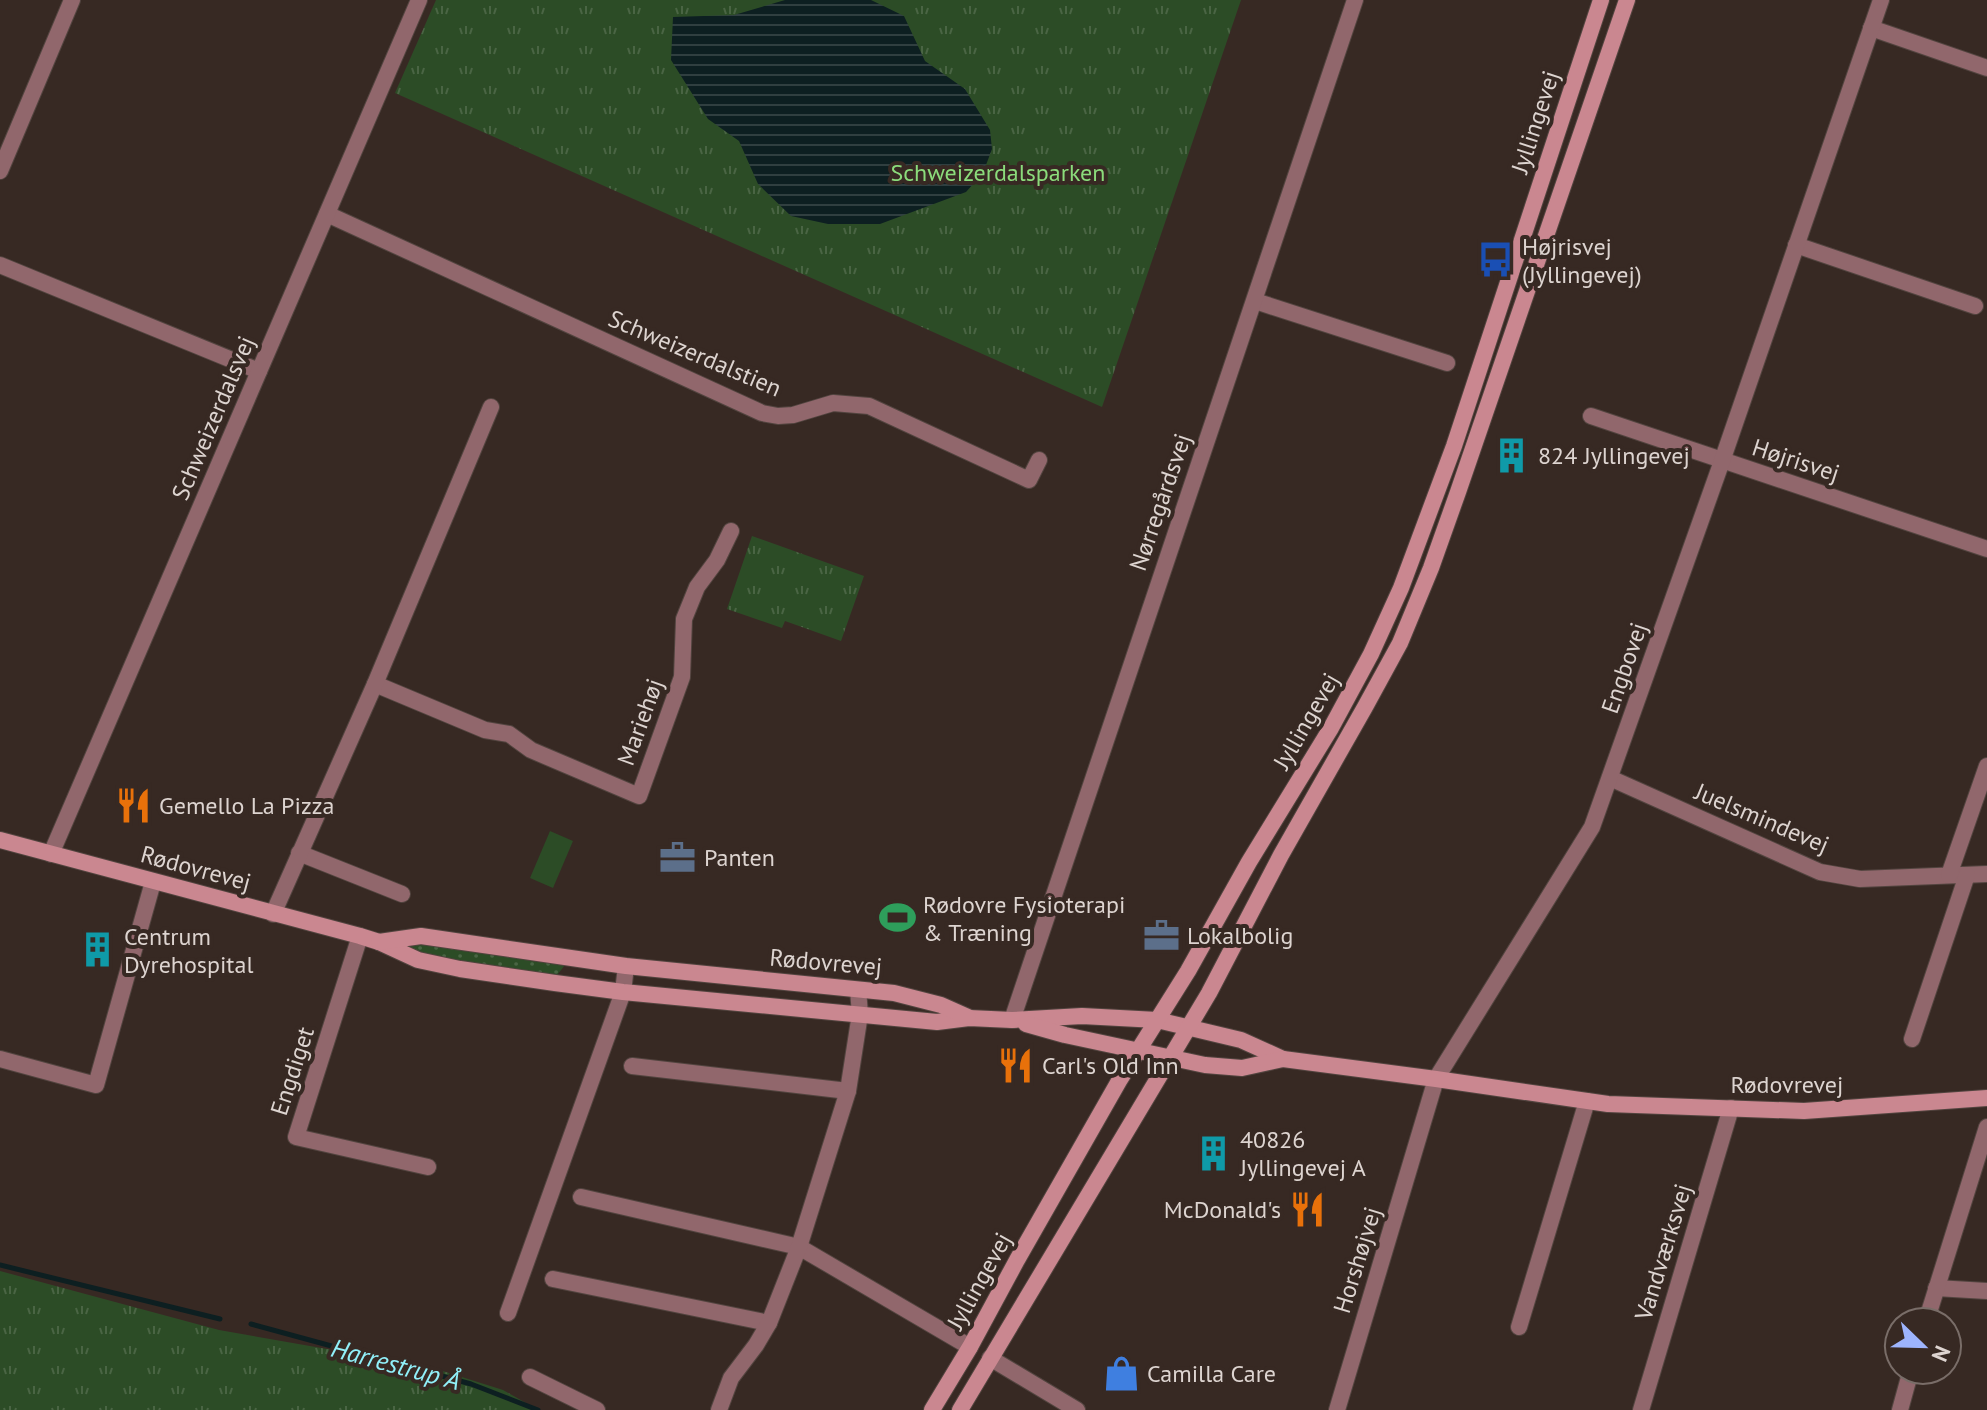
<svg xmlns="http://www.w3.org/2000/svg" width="1987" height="1410" font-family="'PT Sans',sans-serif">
<defs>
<pattern id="grass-dots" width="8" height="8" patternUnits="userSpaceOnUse" patternTransform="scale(2)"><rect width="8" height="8" fill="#2c4c26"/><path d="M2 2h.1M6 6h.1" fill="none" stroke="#4a6544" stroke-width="1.8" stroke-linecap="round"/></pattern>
<pattern id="park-tufts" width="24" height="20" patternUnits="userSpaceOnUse" patternTransform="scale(2)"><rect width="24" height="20" fill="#2c4c26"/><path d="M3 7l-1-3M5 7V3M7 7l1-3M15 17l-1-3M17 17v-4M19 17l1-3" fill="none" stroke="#4a6544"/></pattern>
<pattern id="water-rules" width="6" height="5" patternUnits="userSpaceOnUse" patternTransform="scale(2)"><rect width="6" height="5" fill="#0d1f21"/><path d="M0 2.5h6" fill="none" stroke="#303f40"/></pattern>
</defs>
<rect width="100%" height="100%" fill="#372923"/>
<polygon fill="url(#grass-dots)" points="404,941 565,965 554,979 519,973 403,949"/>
<g fill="url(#park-tufts)">
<polygon points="436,0 1241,0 1102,407 395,93"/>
<polygon points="752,536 864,576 841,641 785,621 782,628 727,609"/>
<polygon points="0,1271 219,1330 430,1367 503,1390 538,1410 0,1410"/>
</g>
<polygon fill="#2c4c26" points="550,831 573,841 553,888 530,878"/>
<polygon fill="url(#water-rules)" points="785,0 871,0 904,16 925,61 965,89 990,130 992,149 983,173 966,192 880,224 828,224 791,216 758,184 739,141 708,119 671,60 673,17 734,15"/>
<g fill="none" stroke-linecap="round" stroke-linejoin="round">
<g stroke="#0d1f21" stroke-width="5">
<polyline points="0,1265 220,1319"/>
<polyline points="251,1324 471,1384 538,1410"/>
</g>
<defs>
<g id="street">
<polyline points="1871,28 1987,68"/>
<polyline points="0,171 72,0"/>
<polyline points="327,214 762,413 778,416 793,415 833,403 869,406 1029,480 1039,460"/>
<polyline points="1796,245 1975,306"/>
<polyline points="0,265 259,371"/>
<polyline points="1255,301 1447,363"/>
<polyline points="1591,416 1987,549"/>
<polyline points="375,684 485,730 509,734 531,750 639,796 682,677 684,619 697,587 717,560 731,531"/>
<polyline points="1610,778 1820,872 1860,879 1987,874"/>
<polyline points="299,853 402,894"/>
<polyline points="51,854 419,0"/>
<polyline points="1949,875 1987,766"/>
<polyline points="273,914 375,684 491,407"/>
<polyline points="360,936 296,1137 428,1167"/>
<polyline points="1012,1020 1355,0"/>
<polyline points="1912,1039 1967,875"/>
<polyline points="0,1059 96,1085 153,882"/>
<polyline points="632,1066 848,1091"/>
<polyline points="581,1197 799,1247 970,1347"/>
<polyline points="553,1279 769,1323"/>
<polyline points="1936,1288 1987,1291"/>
<polyline points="508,1313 623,992 626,966"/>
<polyline points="1926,1322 1987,1127"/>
<polyline points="1519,1327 1587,1101"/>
<polyline points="990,1358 1077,1410"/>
<polyline points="530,1377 597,1410"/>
<polyline points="719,1410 731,1378 756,1345 769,1323 799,1247 848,1091 860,1014 858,990"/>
<polyline points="1337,1410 1436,1079 1592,827 1722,461 1881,0"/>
<polyline points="1641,1410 1731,1108"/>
<polyline points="1900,1410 1911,1370"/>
</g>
<g id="secondary">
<polyline points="0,840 360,936 379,942 418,960 460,969 555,983 623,992 937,1022 969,1018 1012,1020 1082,1016 1157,1020 1241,1040 1283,1059 1436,1079 1608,1104 1804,1111 1987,1098"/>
<polyline points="379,942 421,936 626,966 894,993 941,1005 968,1017"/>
<polyline points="1026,1024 1065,1035 1205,1065 1242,1068 1283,1059"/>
<polyline points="932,1410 970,1347 1017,1260 1119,1081 1188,971 1249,862 1331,728 1371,654 1401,588 1454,446 1601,0"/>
<polyline points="960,1410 1209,993 1281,855 1365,707 1400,643 1431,568 1458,492 1627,0"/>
</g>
</defs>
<use href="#street" stroke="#52443f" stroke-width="18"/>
<use href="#secondary" stroke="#52443f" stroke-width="18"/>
<use href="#street" stroke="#91676c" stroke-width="16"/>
<use href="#secondary" stroke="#ca8790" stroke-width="16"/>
</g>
<defs>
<symbol id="bus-bare" viewBox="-9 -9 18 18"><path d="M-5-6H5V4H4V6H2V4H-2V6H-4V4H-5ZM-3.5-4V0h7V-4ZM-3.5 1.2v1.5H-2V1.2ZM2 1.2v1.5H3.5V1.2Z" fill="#1a4fb4" stroke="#372923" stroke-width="2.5" paint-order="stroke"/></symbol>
<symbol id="building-bare" viewBox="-9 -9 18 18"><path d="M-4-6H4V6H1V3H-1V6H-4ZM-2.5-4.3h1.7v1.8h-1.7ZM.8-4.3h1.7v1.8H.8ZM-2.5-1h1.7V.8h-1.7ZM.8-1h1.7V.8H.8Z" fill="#0f9aa8" stroke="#372923" stroke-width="2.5" paint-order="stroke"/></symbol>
<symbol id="restaurant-bare" viewBox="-9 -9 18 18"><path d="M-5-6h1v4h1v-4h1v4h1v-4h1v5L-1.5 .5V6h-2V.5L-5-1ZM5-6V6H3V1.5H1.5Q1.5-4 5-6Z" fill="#e8710a" stroke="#372923" stroke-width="2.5" paint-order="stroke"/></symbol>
<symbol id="office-bare" viewBox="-9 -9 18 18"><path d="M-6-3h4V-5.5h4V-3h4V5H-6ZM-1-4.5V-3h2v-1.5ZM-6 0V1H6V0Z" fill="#5c6f8a" stroke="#372923" stroke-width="2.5" paint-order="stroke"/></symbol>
<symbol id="stadium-bare" viewBox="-9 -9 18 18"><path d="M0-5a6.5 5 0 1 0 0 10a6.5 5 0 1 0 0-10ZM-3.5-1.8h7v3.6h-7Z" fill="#2e9e5b" stroke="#372923" stroke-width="2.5" paint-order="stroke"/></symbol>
<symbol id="shop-bare" viewBox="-9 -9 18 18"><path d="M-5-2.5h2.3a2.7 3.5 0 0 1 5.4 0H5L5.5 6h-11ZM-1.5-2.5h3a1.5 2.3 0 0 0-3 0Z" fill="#3f7fe0" stroke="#372923" stroke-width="2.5" paint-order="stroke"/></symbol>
</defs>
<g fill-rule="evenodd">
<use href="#bus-bare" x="1470" y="234" width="51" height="51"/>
<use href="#building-bare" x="1486" y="430" width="51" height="51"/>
<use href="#restaurant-bare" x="108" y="780" width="51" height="51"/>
<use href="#office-bare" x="652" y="832" width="51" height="51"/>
<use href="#stadium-bare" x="872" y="892" width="51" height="51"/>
<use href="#office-bare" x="1136" y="910" width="51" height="51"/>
<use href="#building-bare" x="72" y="924" width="51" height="51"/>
<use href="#restaurant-bare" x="990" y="1040" width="51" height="51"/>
<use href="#building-bare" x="1188" y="1128" width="51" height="51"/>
<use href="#restaurant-bare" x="1282" y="1184" width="51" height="51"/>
<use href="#shop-bare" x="1096" y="1348" width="51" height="51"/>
</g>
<g text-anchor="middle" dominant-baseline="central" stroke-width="8" stroke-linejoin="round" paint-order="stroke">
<g font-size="24" fill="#ddd4d0" stroke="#372923">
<text transform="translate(1535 122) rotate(-72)">Jyllingevej</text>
<text transform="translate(695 353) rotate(23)">Schweizerdalstien</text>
<text transform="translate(213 418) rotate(-67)">Schweizerdalsvej</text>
<text transform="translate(1796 460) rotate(18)">Højrisvej</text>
<text transform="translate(1160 502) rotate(-71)">Nørregårdsvej</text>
<text transform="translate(1624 668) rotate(-71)">Engbovej</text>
<text transform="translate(1306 721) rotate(-60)">Jyllingevej</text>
<text transform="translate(640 722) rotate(-70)">Mariehøj</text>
<text transform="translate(1762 818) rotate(23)">Juelsmindevej</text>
<text transform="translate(196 868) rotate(15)">Rødovrevej</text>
<text transform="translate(826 962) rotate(5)">Rødovrevej</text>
<text transform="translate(292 1071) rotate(-72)">Engdiget</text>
<text x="1787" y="1084">Rødovrevej</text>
<text transform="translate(1663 1252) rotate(-73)">Vandværksvej</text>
<text transform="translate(1357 1260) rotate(-73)">Horshøjvej</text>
<text transform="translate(979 1281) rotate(-61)">Jyllingevej</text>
</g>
<g font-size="24" fill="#8bdb7b" stroke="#372923">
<text x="998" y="172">Schweizerdalsparken</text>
</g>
<g font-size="24" fill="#ddd4d0" stroke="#372923" text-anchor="start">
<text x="1522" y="246">Højrisvej<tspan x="1522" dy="28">(Jyllingevej)</tspan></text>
<text x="1538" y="455">824 Jyllingevej</text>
<text x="159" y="805">Gemello La Pizza</text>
<text x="704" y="857">Panten</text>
<text x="923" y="904">Rødovre Fysioterapi<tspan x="923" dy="28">&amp; Træning</tspan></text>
<text x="1187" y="935">Lokalbolig</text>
<text x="124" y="936">Centrum<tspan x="124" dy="28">Dyrehospital</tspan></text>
<text x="1042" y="1065">Carl's Old Inn</text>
<text x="1240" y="1139">40826<tspan x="1240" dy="28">Jyllingevej A</tspan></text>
<text x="1281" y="1209" text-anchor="end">McDonald's</text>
<text x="1147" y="1373">Camilla Care</text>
</g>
<g font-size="26" font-style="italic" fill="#91f0f9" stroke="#372923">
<text transform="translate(396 1364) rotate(15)">Harrestrup Å</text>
</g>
</g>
<g transform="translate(1923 1346) rotate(113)"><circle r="38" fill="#372923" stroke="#796d68" stroke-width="2"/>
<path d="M0-6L14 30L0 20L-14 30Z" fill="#9db4fd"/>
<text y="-12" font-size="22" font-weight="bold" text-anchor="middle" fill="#ddd4d0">N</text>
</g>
</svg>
